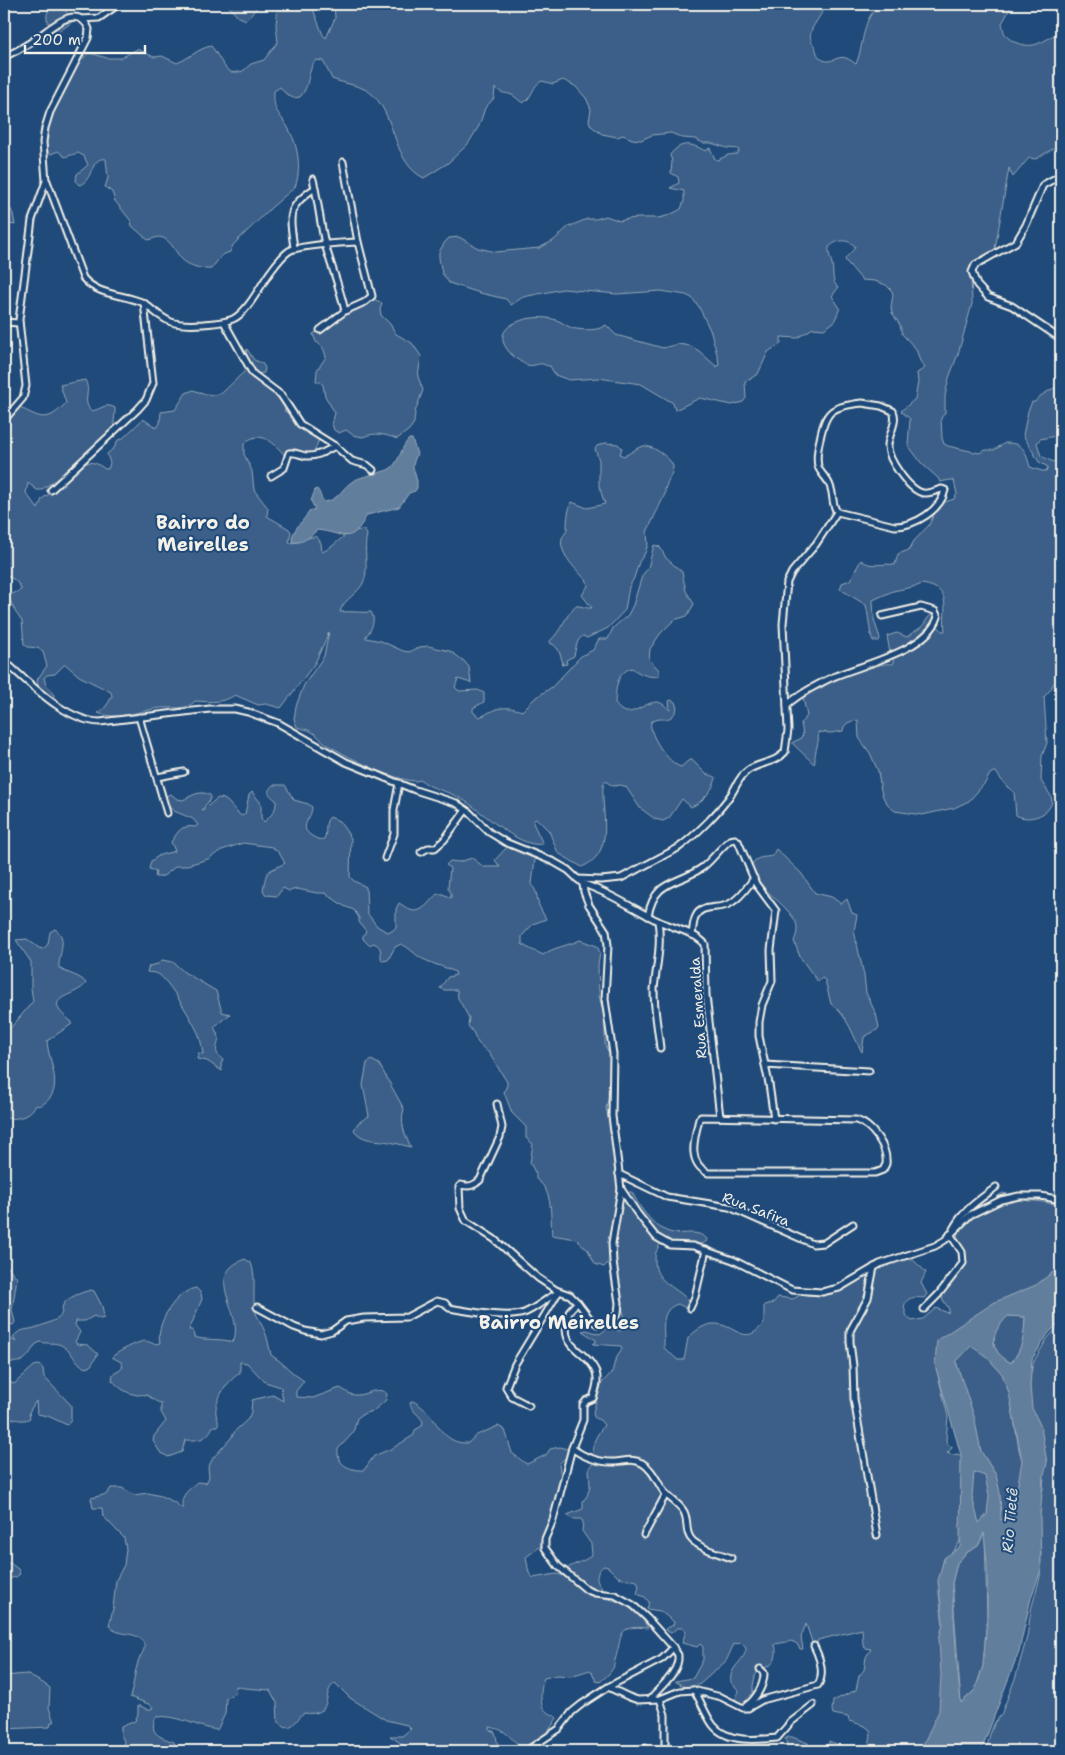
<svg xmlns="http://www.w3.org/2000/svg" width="1065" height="1755" font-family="'Shantell Sans',sans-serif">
<rect width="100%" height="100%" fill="#1f4a7a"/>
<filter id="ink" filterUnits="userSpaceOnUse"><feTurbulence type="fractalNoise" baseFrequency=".02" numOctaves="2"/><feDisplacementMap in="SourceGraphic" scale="10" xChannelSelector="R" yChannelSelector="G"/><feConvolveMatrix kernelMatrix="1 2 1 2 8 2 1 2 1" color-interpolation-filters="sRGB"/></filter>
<g filter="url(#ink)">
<g fill="#3a5f88" stroke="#97a8b8">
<path d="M54,4H66V11L72,22L48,40L45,39L46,37L58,24L48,23C45,14 48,10 54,4Z"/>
<polygon points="227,4 258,4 256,9 246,20 237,16"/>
<path d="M278,4H311L323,35L326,38L335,18L334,4H824C824,17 807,27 811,40C812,44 813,43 815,47C817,52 817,57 823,60C832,64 837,55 846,58C849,59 853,62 856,64C865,43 861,18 881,4H1013L1002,23C1003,26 1003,31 1005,34C1010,43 1028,48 1037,44C1046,41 1053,35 1061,31V144L1036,159L1029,158L1013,177L1009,168L995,249L991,254L975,265L971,273L972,304L958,354L949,378L945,396V413L941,418L942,438L944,444L948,446L979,453L986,450H994L1005,443C1024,443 1025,450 1030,467L1042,471H1046L1048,467L1039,462L1023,435L1028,411L1032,402H1035C1039,395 1054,388 1061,385V435L1040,439L1037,443L1041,456L1051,461L1061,463V680L1053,684L1051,689L1044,697L1047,743L1042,756L1041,781L1051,796L1052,802C1048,816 1028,822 1016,815L1014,792L1006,786L995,771L990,774L985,783L969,801L954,808L922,815L895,811L890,807L884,799L881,791L878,771L870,753L859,738L858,720C850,722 844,722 843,731L831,733L818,732C820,744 814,750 815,762L814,764L793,744V742L800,739L803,735L801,723L807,716L803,698L807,687L820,689C829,682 847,671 858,668C863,666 868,668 873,667C880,665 886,663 893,664L894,662L890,653L887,636L897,633L907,637C911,633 916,631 920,628C927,623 926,616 934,614L937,625L942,631H945C942,608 954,589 922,584L917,586L893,591L873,600L874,620L880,638L879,641H873C869,632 869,616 866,605L840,589L842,583L850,580L861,560C872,569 882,562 895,565L898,554L909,550L914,541L929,525L937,508L945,502L954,499L957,494L954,481L950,480L940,482L938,478L922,464L908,445L910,419L901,411L915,399L918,382L917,373L925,368L920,361L916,349L902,334L900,325L892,313L891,307L893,295L892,291L886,285L875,281L862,280L845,260C847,254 854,252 855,246C846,238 837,240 829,247C828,254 831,258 832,264C834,274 831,280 838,288L832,296L840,308L834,322L824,329L813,328L797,338L781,337V343L768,352L758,374L745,382L746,398L743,402L732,405L700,398L675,410L673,403L641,384L598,378L569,380L555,375L550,366C547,366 545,365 543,364C537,363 533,367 527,365C518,361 506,352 503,341C502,334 505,329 511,325C524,317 544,315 559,321C565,324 569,328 576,329C586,330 598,331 606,325L616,335L663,348L678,344L691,346L699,351L717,367L719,365L718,358L711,332L699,307L692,298L686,295L661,291L617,294L563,289L523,297L511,305L506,299L480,293L449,283L442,273L439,258V252L445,242L449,238L459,237L478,248L496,252L539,248L553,241L568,227L587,219H596L606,216L620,221C632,217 645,218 658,218C666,217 674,213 681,209L684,201V191L670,188L679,183L678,177L671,173L672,161L670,155C680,141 692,143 705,151L710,148L715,159L718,160L728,155L737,154L739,151L738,149L727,148L711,143H703L695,139L683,138L671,133L652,135L641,140L632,139L623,135L617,137L602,134L591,126L589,121L591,109L586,98L575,86L563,80L553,84L542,81C532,85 533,98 523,103C519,101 516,97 512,95C504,92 504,95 495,88L494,98L485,108L479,126L468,144L448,163L424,178C393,163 397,120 374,96C364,85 344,84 332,79L323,61L316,60C306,71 311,86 300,97L293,98L285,93L280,87L274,91C273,112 278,111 287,126C298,143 302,169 295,187L272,207L233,245L230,252L222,255L211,269C204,270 191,266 185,262C176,256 173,240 160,237C157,237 152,239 148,240L132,226L131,221L115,201L112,192L105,187L108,178L106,159C90,156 94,181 79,185L76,181L77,174L88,165L84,156L78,153L65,157L58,151L51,154L48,152C39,129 70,67 89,53L107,58H121L137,49L154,57L162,56L177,63C188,59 199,48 211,46C217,52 224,70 231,72C234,73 240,72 243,71L251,64L264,60L278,42L276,25Z"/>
<polygon points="4,195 13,214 15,225 4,223"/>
<path d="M372,298L382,303L380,310L381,315L390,324L396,334L412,343L421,356L418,377L423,390L415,412L414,423L409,430L397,439C385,434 374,432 363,437L353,435L346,430L339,433L334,430L332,424L335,413L325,396L323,385L320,382L316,381L317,370L326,357C324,349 323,346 316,342L313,334Z"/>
<path d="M247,349L254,360L262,363L265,368L264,373L255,374L288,405L284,411L298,417L307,428L319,439L313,456L308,457L296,451L285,456C275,443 259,428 244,444V454L252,471L254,490L268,508L267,516L289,529L291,532L289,540L290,543C300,543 307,536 317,537L321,543L322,552C336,547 348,526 365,531L367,535C363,550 369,568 364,581C359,594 343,599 340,612C351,611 362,613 371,612C376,619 372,630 366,636V638L381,641L403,651L409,652L420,647L428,646L450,651L464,661L469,667L471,683L458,679L455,687L459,691L478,690L484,693V702L473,708V712L479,717C485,716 488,712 494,710C503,706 513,708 522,711L534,699L552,687L581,656L593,650L599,639H608L613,628L628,615L633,605L642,576L648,568L654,545L660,547L666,558L682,572L686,591L694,604L687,616L674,620L660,634L650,649L649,659L659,670V676C650,678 639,674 632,668C616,673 616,688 615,703C627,724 642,702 657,702C662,702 666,707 670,710L669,701L671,700L675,702L677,708C671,725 662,715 651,722C648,734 669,764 681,767L689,760H692L706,774L716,777C715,788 702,803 691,807L682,799L669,818L663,821L655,819L640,808L626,787L621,785L613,786L605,781C602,787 603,791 603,797C604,823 612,854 582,867L558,853L549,831L537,819L534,820L533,823L543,844C516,849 479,806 456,796C444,790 431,789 421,780C406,787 338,753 324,742C320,739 316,734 312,732C308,729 302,729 297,727L294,719L296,706L304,685L324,656L329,632L315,663L281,708L266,704L258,705L235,695C223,703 210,702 195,701C192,704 190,706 185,707C178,709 169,707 161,708C141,710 118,721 98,713C105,709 108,704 112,696L111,692L79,676L65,664L55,674L47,675L44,678L46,685L54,695V697C46,697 39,689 37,682L38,678L47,666L43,652L38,648L28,647L24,644L22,621L16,613L8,596L21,590V588L15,580L7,576L4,579V423L19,405C23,410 27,411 33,414C48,421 55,414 66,403L60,385L85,380C92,393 81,399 91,411C101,410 105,402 115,408C115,417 113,434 109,442L41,490H37L28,483L26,493L38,509L42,499L53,491L82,465C91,460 97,463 105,469H108L110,463L107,454L114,448L118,440L122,439L143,419L157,428L160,423L161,412L175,410L186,393L193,390C202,393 212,397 222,393L249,367L246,352Z"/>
<path d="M605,443L618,444L622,448L620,454L623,456C631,454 636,447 644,446C652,445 674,460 673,468C672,477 664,485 665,494L647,532L648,544L645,553L639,562L634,578L629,587L625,610L608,628L587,638L583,636C576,640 576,648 574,656L566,660L567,664L561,665L563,663C560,655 559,646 550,643V641C561,631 565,617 575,606C581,605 586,609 592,608L582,595L588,586L587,581C578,571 558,554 562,538C564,534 567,532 567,528C567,519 568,509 572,502L587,508L605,504L599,486V460L595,449L597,446Z"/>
<path d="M273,785H285L294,800L308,804L312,807C312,819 297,827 312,836C317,839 319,840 324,839C328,832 323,823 330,817L339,821L351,838L350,877L354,881L366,887L367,913L377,926L387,932L392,931L396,927V909L399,903C403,905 406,908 410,910C422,915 430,900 437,894H443L451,898V893L448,888L450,868L446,865L450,861L459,862L472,858L484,867H500L495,860L508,846C517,848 529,851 535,859L532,884L536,892L539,906L546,919L533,924L522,936V944C528,949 536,951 543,955C553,947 568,946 580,940L597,946L600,953L598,965L599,995L605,1021V1045L611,1057L612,1085L606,1108L608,1117L611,1123L625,1196L629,1192H632C639,1207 655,1230 673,1233C685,1235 697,1229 707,1239V1241C695,1250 675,1244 662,1242C657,1248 655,1253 655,1260C654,1284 680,1287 691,1304L688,1309L678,1304C658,1310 665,1331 664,1348L678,1360H684L688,1338C695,1331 705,1323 716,1324C736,1325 745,1348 764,1323V1305L773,1303L778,1297L793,1299L802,1294L809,1295L830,1290L837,1284L843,1286L846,1281L853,1280L863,1273L901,1259L913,1260L926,1272L921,1283L927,1294L924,1298C914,1297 907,1296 904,1307L907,1317L912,1321L923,1319L936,1308L948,1313L949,1309L943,1300L942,1295C946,1285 959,1275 961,1264C964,1245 950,1235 963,1217C971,1217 982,1211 989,1206C995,1202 992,1198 1003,1193L1029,1201H1036L1061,1205V1275L936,1367L948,1417L946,1440L948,1445L953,1447L947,1453L953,1455L958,1454L998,1485L994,1472L979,1456L956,1361L970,1346H975L1001,1369L1010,1394L1019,1450L1028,1479L1009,1517L1001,1524L987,1519L977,1526L972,1497L962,1523L958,1526L962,1533L960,1541L950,1557L941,1578L939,1593L945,1640L943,1703L925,1751H829V1741C842,1747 853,1749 867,1749C870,1742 872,1737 870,1730L865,1726L849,1721L848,1717L833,1714L832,1710L833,1701L856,1690L859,1676L864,1670L866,1657L871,1649L865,1648L863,1644L862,1629L818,1640L817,1643L819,1663L806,1624L801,1637L803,1649H800L797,1644L792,1641L775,1644C777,1652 777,1663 767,1667C764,1668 761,1668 759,1669L755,1676L753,1686V1701L740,1709L733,1705L739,1691C737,1687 732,1685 731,1682C728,1667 746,1661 746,1648L741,1643L734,1644L726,1661L700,1684L692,1688L683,1686L675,1681L693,1678L703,1660V1647L700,1644L697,1647L682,1643L686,1631L684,1628H677L671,1633L667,1631L666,1629L673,1625L674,1622L660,1611L647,1609L649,1602L645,1597L637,1594L639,1585L637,1581L618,1577L608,1567L604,1566C599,1568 595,1577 598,1582C598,1585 601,1586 602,1588C589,1596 574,1578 565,1570C573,1563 586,1562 592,1554L591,1544L582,1531L583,1521L580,1519H572L567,1515L583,1509V1501L587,1496L590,1486L589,1468L591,1465L598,1462L593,1456C591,1442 597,1436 604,1425L601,1421L594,1417L593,1412L602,1383L612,1372L615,1361L622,1348L621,1346L593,1344L596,1342V1340L582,1331L587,1330L600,1334L609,1327L619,1331L625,1329L627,1327L617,1286L615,1231L613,1233L610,1261L604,1267L595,1264L588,1250L576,1239L552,1235C550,1216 554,1191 536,1179V1174L530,1163L533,1144L526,1138V1127L512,1113L504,1092L507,1085V1082L489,1053L478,1043L473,1032L468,1026L469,1018L458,998L457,990H444L440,988L448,977L456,975L455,972C446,967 435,965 425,960C415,956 411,948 401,944L395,947L388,960L382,961C379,953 384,948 374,943L369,945L363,939V936L366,931L359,922V918L354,910L344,906L325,893H317L297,889L289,891L283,888L277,896L266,895L263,890C267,867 267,873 285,863L279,853L272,847L243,843L222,850L208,859L184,866H176L165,875L160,877H155L156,871L149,869L151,861L160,855L175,851L171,842C179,831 180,825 195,827L198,825L193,819L174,811L163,802V797L171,794L177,799L183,800C193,795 200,790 210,795L211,798L202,810C208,808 214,799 219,798C228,797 234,812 242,816L245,814L249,795L252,792L261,803V818L264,822C271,815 277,811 276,800C269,795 265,792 273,785Z"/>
<path d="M776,849L801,873L815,893L832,897L841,904L847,899L852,913L857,915L854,931L864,975L866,993L876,1014L879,1027L877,1030L864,1037L862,1052C853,1037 848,1015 831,1004L825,980L822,978L818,982L800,957L794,941C797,934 799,926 794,919C782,900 755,888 752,864C757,856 764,858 772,856Z"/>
<path d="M55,929C69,938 58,955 59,968C67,974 80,975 86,983C77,998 36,995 72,1022V1024L47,1041C48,1061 66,1090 43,1104C41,1106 38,1105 35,1106C35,1107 31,1112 30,1112C23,1119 13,1119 4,1118V1033L15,1023L33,1001L31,988V962L16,940L27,939L39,948L43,949L48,944L50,932Z"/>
<path d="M162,960L173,962L184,972L216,991L222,1012L230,1014L214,1027L219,1037C218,1048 212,1051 223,1060L221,1064L222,1071L207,1061L197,1059L198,1053L203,1054C202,1047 201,1041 199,1035C194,1023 168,979 158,974C155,972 150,973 147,972L149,966L158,964Z"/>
<path d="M371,1060L379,1064L404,1109C400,1122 404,1135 411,1147C402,1145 392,1142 383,1141C373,1140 361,1140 354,1130L358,1123L369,1116L363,1085L367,1063Z"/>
<path d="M245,1259L251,1263C257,1279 252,1294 255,1310C257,1318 262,1324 265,1332C268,1339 269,1347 271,1355C283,1362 292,1374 304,1381L296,1391V1397L313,1398L340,1388C345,1390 349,1395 355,1395C365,1396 378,1385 387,1394L386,1400L373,1411L365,1413L357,1418L353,1433L338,1449C336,1465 351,1471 364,1470L374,1456L393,1448L414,1435L415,1430L422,1426L423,1422C420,1415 411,1411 410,1403L413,1401C420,1405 430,1413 434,1420C442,1433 451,1444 468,1443L477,1435L498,1426L505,1430L512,1453L525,1463L527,1464L546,1455L550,1449L560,1447L570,1450L567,1456L559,1464L562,1486L560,1499L541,1546L526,1557L529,1573L533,1578L556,1574L562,1575L590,1595L613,1600L626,1605L642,1618L648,1628C615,1624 623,1637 615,1660C614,1664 614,1668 611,1671C609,1675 603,1679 600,1682L596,1681L592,1672L590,1670L571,1676L557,1675L544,1678C541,1685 539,1702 544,1709C548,1714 554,1714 557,1718C549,1731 538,1748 520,1746C507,1736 509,1731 490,1727V1730L495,1732L498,1745L496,1751H458L452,1745H447L438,1751H412L390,1736H402L411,1729L407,1725L386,1720L350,1698L335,1683C320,1693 336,1717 303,1713C295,1722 290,1734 278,1721L277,1703L270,1690L244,1688L236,1686L235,1693L226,1698L225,1714L217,1730C196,1727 177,1714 156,1717C148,1734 160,1737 174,1742L178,1751H122L124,1741L121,1735V1727L135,1721L138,1714V1706H141L148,1710L153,1708L151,1705L130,1697C134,1685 134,1674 138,1662C139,1657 146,1650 144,1645C141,1629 115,1638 109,1625L113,1609L116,1580L124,1565L126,1549L124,1538L103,1516L102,1508H93L91,1498L107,1494L111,1488H122L134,1495L148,1493L161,1496L174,1502L183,1509C179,1496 188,1491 197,1482L206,1483L209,1477L208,1468L213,1458L231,1438L235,1431L248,1419L251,1412L252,1400L273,1395L283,1401L281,1387L265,1382L247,1363L240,1362V1373C228,1380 214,1400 216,1414C217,1419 219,1421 218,1426H213C208,1439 198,1441 185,1440L182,1452L168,1457L160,1452L153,1441L154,1436L166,1421L161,1412V1403C154,1402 152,1397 146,1395C143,1394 140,1395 137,1395C126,1393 119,1388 112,1380L113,1374L119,1371L123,1367L121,1362L112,1357C115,1353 139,1341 145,1341C152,1342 152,1345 160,1343C155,1324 176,1291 196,1288L201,1293L202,1299L189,1330H193L194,1337C207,1341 220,1338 233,1342C246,1313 200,1276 245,1259Z"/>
<polygon points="4,1262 17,1278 12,1310 15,1322 13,1325 10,1324 7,1317 5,1317 4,1318"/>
<path d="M91,1290L94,1291L102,1306L104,1318L100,1319L94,1316L85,1321H76L75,1325L80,1332L75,1342L77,1344L88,1345L98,1354L90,1367L85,1368C75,1362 71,1350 61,1345C54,1342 47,1344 40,1342L35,1345C26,1360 23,1365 4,1361V1335L16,1342L13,1337C20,1329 26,1330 35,1328C41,1326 51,1322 57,1319C63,1316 61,1311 63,1305C67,1297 83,1292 91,1290Z"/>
<path d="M1008,1316L1025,1317C1024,1338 1024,1346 1011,1363L1000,1356L994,1346L995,1329Z"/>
<polygon points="1061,1323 1061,1751 986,1751 990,1734 995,1722 1001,1715 1016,1676 1027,1637 1031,1610 1040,1577 1041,1554 1038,1523 1039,1500 1043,1489 1044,1472 1044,1461 1030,1404 1030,1376 1034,1361 1047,1339"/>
<path d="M38,1365L41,1366L43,1369L44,1377L71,1405V1419L67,1425L48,1416L37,1414L36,1401L29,1412L30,1418C23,1423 12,1418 4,1416V1380L14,1384L34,1366Z"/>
<polygon points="985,1532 987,1618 983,1666 975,1690 961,1703 952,1583 957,1563 966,1553 978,1546"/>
<polygon points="4,1563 10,1563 18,1569 20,1574 16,1577 4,1580"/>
<polygon points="26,1674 43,1683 50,1688 49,1708 54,1722 51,1722 50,1727 4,1729 4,1676"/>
<polygon points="788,1737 792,1737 808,1743 810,1751 780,1751 787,1744 785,1739"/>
</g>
<g fill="#627e9d" stroke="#9cacbb" fill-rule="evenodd">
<path d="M409,439H412L417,454L414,461L413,467L417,481V488L415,491L409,493L399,507L367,515C350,547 345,533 317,530C310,537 302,544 292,542C291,529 304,522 309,511L315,509L311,501L315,490L317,489C321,493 320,499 325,502C341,499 342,486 355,480C362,476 387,472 391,468C400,461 401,447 409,439Z"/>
<path d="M1061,1266V1321L1048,1334L1032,1359L1030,1386L1032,1408L1041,1427L1047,1463L1043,1479L1040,1518L1041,1570L1031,1598L1019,1651L981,1751H920L939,1711L941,1675L939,1639L943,1623L938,1581L944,1558L960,1547L961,1455L935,1365L937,1340L995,1302L1036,1285ZM1008,1316L1025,1317C1024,1337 1023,1348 1011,1363C987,1349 990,1334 1008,1316ZM971,1346L987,1357L1002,1374L1009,1393L1022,1461L1015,1500L1009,1517L1001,1520L1000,1493L996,1475L981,1451L974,1416L956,1362ZM974,1472L985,1476L989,1496L987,1514L979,1523L972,1497ZM984,1533L987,1564V1618L983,1666L975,1690L961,1703L957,1664L952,1583L957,1563L966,1553L978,1546Z"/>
</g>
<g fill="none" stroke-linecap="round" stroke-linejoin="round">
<defs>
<g id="minor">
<polyline points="81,19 99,18 119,4"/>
<path d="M4,57C13,53 22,48 31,42C47,32 76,0 89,29L88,38L50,112L45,128L43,142L46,181L32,220L19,320L26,386L23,398L4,420"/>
<polyline points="1061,175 1043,185 1026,225 1016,242 975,265 972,272 977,285 988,297 1012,306 1061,339"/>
<path d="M313,179C318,200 320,222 325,244C331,266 340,288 345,311"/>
<path d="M47,181L83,278C98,296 124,294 144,303L153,383L146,400L137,410L51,490"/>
<path d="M294,248C290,216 285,208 315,188"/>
<path d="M144,303C168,323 171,326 203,324C213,323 224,323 233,319C248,312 261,284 271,271C276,264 282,256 289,251C300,245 343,243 358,242"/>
<polyline points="4,322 19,323"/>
<polyline points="224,322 253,374 281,395 300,424 335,446 352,461 367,465 373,470"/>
<polyline points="320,330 345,311 365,302 372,296 358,242 343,162"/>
<path d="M862,403L881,406L893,411C898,422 889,433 888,445C887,459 909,490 923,493C929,494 937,490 942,489L945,490C941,510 915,526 895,526L837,512C831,503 834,494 830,486C828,478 820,474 818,466C816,457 818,447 820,439C826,409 832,407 862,403Z"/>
<path d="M271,476L284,468L289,453C296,452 300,455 306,456C317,457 326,451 335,446"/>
<path d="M4,661C30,683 65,721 100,722L210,709H235L248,712L278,723L346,762L415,790L456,803L469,812L489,832L505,842L554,862L568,870L583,884L584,892L589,905L606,931L608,945L605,999L613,1054L612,1116L621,1189L637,1213L656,1237L670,1245L693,1246L733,1260L792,1290L822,1292L839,1288L880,1264L935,1246L945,1240L970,1215L1001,1200L1019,1196H1041L1061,1200"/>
<path d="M787,705C800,693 816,685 833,677C863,664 927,651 938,617L935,611L921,607L882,616"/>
<polyline points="139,717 167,813"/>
<polyline points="157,777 184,772"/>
<polyline points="421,852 428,848 435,848 444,840 466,810"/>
<polyline points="385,858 394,834 394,810 399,783"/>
<path d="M577,879L601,880L621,878L678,848C695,836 721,810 732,793C737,785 739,777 747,771C758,762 775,764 785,752L788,730L783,624L787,582L792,572L816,544L837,512"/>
<path d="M583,884C609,892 632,908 656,920C670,927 695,932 705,944L706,995L720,1117"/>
<path d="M648,916C655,878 677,886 703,867C713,859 720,848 730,840L735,839L738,841L756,884L776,911L771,950L772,981L762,1005L759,1022V1036L769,1084L774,1119"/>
<path d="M658,921C662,945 656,967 654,990C654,1010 658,1029 660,1048"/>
<path d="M692,935C693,929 693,921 696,916C701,904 719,910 729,904C739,899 747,888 754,878"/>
<polyline points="765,1065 869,1071"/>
<path d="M497,1104L502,1127L500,1137L480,1180C474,1186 469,1187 461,1185L459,1187L460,1208L466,1221L494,1239L538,1278L556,1290L570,1295L578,1303"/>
<path d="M701,1117L856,1120C872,1125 888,1147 886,1164L883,1170L875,1173H708C686,1162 695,1137 699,1119Z"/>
<polyline points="619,1174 667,1197 729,1207 813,1244 824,1243 853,1224"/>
<path d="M953,1229C964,1209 978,1201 996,1187"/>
<polyline points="874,1267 868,1298 850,1331 850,1342 853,1366 854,1399 877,1535"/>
<path d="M257,1307L294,1327L305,1331L321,1334L332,1331L346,1321L364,1318L407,1317L437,1301L445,1303L449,1308C468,1311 507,1319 524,1313C537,1308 546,1298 558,1293"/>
<polyline points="690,1308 695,1297 706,1250"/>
<polyline points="924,1309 938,1295 963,1263 962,1252 950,1234"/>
<polyline points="529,1406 512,1397 506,1387 515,1364 558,1293"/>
<path d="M572,1448C583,1457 601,1463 615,1462C625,1461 633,1458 642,1463C654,1470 657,1483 665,1493C671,1500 680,1504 684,1512C689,1521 684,1533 693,1541C703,1550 719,1553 731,1558"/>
<polyline points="644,1535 666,1494"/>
<path d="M608,1687L629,1697L638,1700L660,1699L680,1691L693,1690L721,1697L743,1708H748L762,1700L818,1685C825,1673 820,1658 814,1646"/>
<path d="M694,1690C701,1701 705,1714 713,1725C727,1743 757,1740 777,1738L791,1722L813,1705"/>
<path d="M650,1699C660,1687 680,1672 678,1655L673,1647"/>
<polyline points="660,1699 665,1715 665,1751"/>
<path d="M746,1706C756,1699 764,1686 764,1673L760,1669"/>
<path d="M526,1751L559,1729L572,1712L582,1704L608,1687L662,1659L670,1651L673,1647L647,1618L633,1605L615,1595L595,1593L587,1590L558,1566L545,1548V1539L553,1520L572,1448L583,1420V1405L586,1401L593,1398C596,1389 600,1377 594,1368C584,1349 561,1349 567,1319C569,1311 571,1307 578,1303L591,1320L598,1324L607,1323L612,1320L618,1313L619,1303L613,1262L612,1243L621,1189"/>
<polyline points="644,1751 645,1748"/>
</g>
</defs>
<use href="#minor" stroke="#f4f1e8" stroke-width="9"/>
<use href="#minor" stroke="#1f4a7a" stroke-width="5"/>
</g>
</g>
<g text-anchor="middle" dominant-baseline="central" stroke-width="4" stroke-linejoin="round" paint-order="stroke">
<g font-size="14" fill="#f4f1e8" stroke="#1f4a7a">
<text transform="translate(698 1008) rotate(-94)">Rua Esmeralda</text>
<text transform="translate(756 1209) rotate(21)">Rua Safira</text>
</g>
<g font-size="15" font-style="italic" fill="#dee0dd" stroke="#1f4a7a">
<text transform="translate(1010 1520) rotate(-85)">Rio Tietê</text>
</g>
<g font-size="19" font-weight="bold" fill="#f4f1e8" stroke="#1f4a7a">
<text x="203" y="522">Bairro do<tspan x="203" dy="22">Meirelles</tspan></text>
<text x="559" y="1322">Bairro Meirelles</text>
</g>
</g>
<rect width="1065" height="1755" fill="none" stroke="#1f4a7a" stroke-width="20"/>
<rect x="10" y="10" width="1045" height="1735" fill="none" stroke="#f4f1e8" stroke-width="2" filter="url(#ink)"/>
<path d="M25 45v8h120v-8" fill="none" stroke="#f4f1e8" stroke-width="2.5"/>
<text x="32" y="45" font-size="15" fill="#f4f1e8" stroke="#1f4a7a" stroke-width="4" paint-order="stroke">200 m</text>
</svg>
